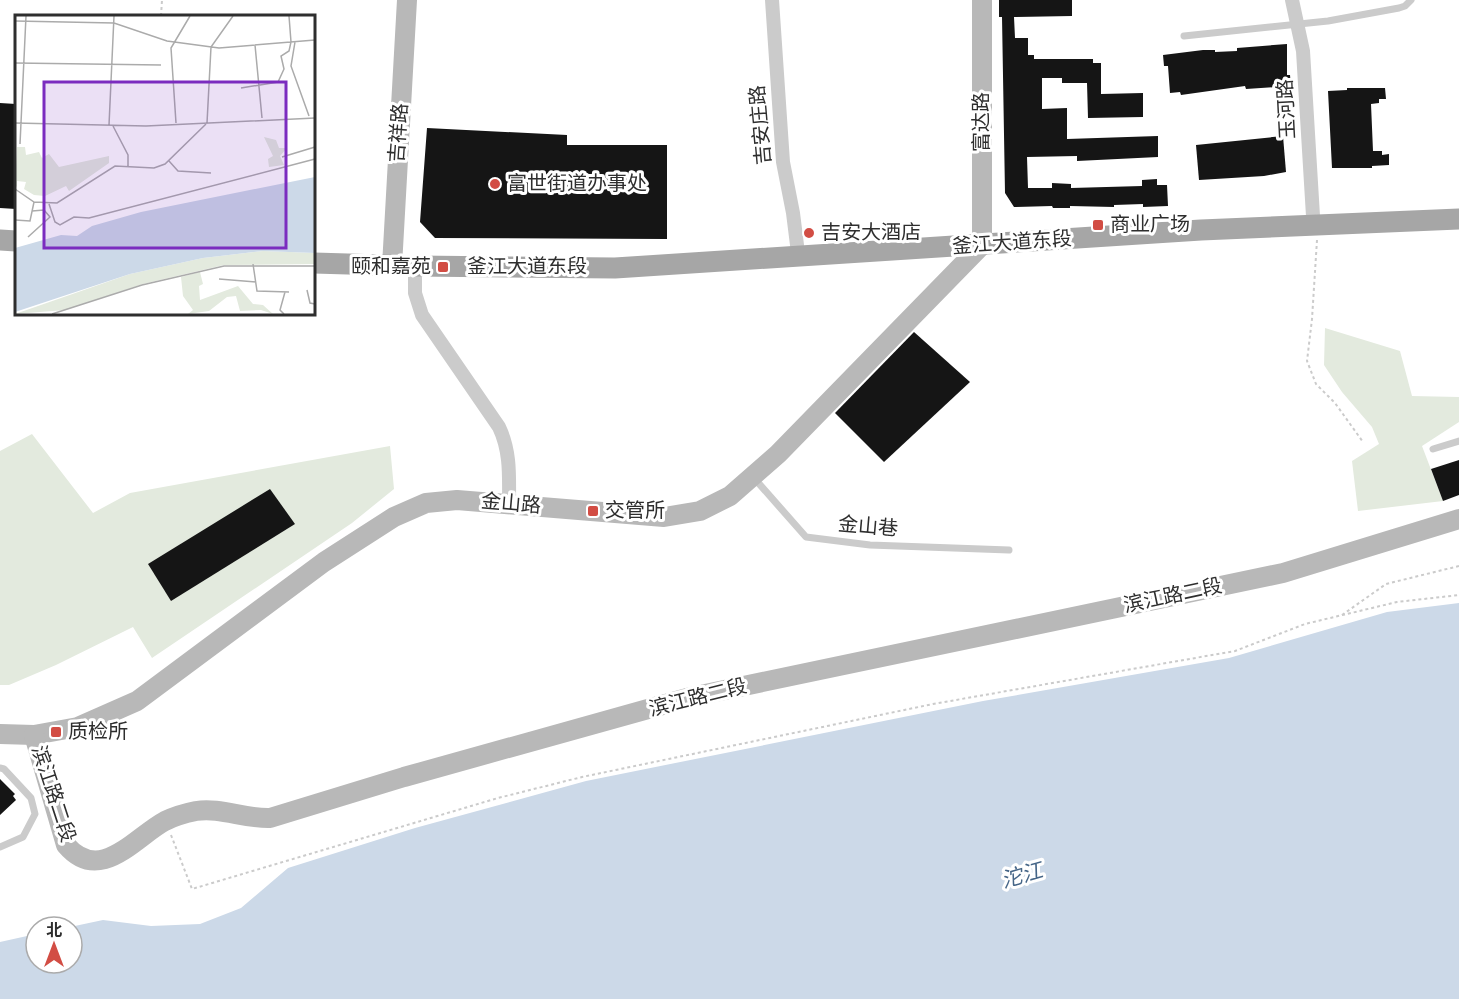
<svg xmlns="http://www.w3.org/2000/svg" width="1459" height="999" font-family="'Sofia Sans Condensed','Noto Sans SC',sans-serif">
<rect width="100%" height="100%" fill="#fff"/>
<g fill="#e3eade">
<polygon points="1325,328 1400,351 1412,396 1459,397 1459,422 1422,446 1443,501 1358,511 1352,461 1379,444 1372,427 1342,392 1324,365"/>
<polygon points="32,434 93,513 130,493 390,446 394,489 352,523 152,658 133,627 56,665 9,685 0,685 0,451"/>
</g>
<polygon fill="#ccd9e8" points="1459,603 1459,999 0,999 0,942 36,934 36,963 72,963 72,927 70,927 103,920 151,926 200,924 241,908 288,868 415,828 586,781 983,701 1229,658 1387,612"/>
<g fill="#151515">
<polygon points="999,0 1072,0 1072,16 1014,17 1015,38 1028,38 1028,55 1034,55 1034,59 1093,59 1093,63 1101,63 1101,94 1143,93 1143,117 1088,118 1087,83 1062,83 1062,78 1042,78 1042,109 1067,108 1067,139 1158,136 1158,157 1077,161 1077,156 1027,157 1028,188 1052,188 1052,183 1071,184 1071,188 1142,186 1142,180 1157,179 1157,185 1167,185 1168,206 1143,207 1143,204 1114,205 1114,207 1070,206 1070,208 1053,208 1052,206 1014,207 1005,193 1002,17 999,17"/>
<polygon points="1287,44 1287,75 1290,75 1291,86 1246,89 1245,86 1181,95 1180,92 1170,93 1168,66 1164,66 1163,55 1203,50 1215,50 1215,52 1237,51 1237,48"/>
<polygon points="1347,88 1385,88 1386,99 1379,99 1379,103 1371,104 1373,151 1382,151 1382,155 1389,154 1389,165 1372,166 1372,168 1332,168 1328,91 1347,90"/>
<polygon points="0,103 16,104 16,209 0,208"/>
<polygon points="427,128 567,135 567,145 667,145 667,239 435,238 420,222"/>
<polygon points="1283,136 1286,172 1264,176 1199,180 1196,145"/>
<polygon points="914,332 970,382 884,462 835,413"/>
<polygon points="1459,460 1459,495 1443,501 1431,469"/>
<polygon points="270,489 295,524 171,601 148,564"/>
<polygon points="0,779 15,794 13,796 16,800 0,815"/>
</g>
<g fill="none" stroke-linecap="round" stroke-linejoin="round">
<g stroke="#cbcbcb" stroke-width="2" stroke-dasharray="3 3" stroke-linecap="butt">
<polyline points="161,16 162,0"/>
<polyline points="1317,240 1312,319 1307,361 1316,384 1335,403 1363,442"/>
<polyline points="1342,615 1386,584 1459,566"/>
<polyline points="171,835 192,889 498,798 582,777 933,704 1235,651 1305,624 1397,602 1459,595"/>
</g>
<g stroke="#cbcbcb" stroke-width="7">
<polyline points="1184,36 1328,21 1399,8 1405,6 1411,0"/>
<polyline points="1433,449 1459,441"/>
<polyline points="754,478 806,537 870,545 1009,550"/>
<polyline points="0,768 4,769 31,798 35,814 23,837 0,847"/>
</g>
<g stroke="#cbcbcb" stroke-width="14">
<polyline points="772,0 783,162 793,213 797,245"/>
<polyline points="1292,0 1303,51 1313,216"/>
<path d="M415,266V293L422,315L499,427C511,452 509,478 509,504"/>
</g>
<g stroke="#b8b8b8" stroke-width="20">
<polyline points="392,266 407,0"/>
<polyline points="0,734 34,735 78,727 137,701 324,562 394,517 426,503 457,500 664,517 700,511 730,496 778,454 982,245 982,0"/>
<path d="M34,735L66,845C100,885 135,837 165,821C175,816 186,813 196,811C220,807 245,819 270,818L404,777L691,697L1283,573L1459,519"/>
</g>
<g stroke="#a6a6a6" stroke-width="21">
<polyline points="0,240 16,241"/>
<polyline points="314,263 415,266 615,268 1201,230 1459,219"/>
</g>
</g>
<g fill="#d24d44" stroke="#fff" stroke-width="2">
<circle cx="495" cy="184" r="6"/>
<rect x="1092" y="219" width="12" height="12" rx="3"/>
<circle cx="809" cy="233" r="6"/>
<rect x="437" y="261" width="12" height="12" rx="3"/>
<rect x="587" y="505" width="12" height="12" rx="3"/>
<rect x="50" y="726" width="12" height="12" rx="3"/>
</g>
<g text-anchor="middle" dominant-baseline="central" stroke-width="6" stroke-linejoin="round" paint-order="stroke">
<g font-size="20" fill="#2e2e2e" stroke="#fff">
<text transform="translate(1287 109) rotate(-93)">玉河路</text>
<text transform="translate(982 122) rotate(-90)">富达路</text>
<text transform="translate(761 125) rotate(-95)">吉安庄路</text>
<text transform="translate(399 133) rotate(-86)">吉祥路</text>
<text transform="translate(1012 243) rotate(-4)">釜江大道东段</text>
<text x="527" y="267">釜江大道东段</text>
<text transform="translate(511 504) rotate(5)">金山路</text>
<text transform="translate(868 527) rotate(5)">金山巷</text>
<text transform="translate(1173 596) rotate(-12)">滨江路二段</text>
<text transform="translate(698 698) rotate(-14)">滨江路二段</text>
<text transform="translate(53 794) rotate(72)">滨江路二段</text>
</g>
<g font-size="20" fill="#2e2e2e" stroke="#fff" text-anchor="start">
<text x="507" y="184">富世街道办事处</text>
<text x="1110" y="225">商业广场</text>
<text x="821" y="233">吉安大酒店</text>
<text x="431" y="267" text-anchor="end">颐和嘉苑</text>
<text x="605" y="511">交管所</text>
<text x="68" y="732">质检所</text>
</g>
<g font-size="21" font-style="italic" fill="#456587" stroke="#fff">
<text transform="translate(1022 876) rotate(-16)">沱江</text>
</g>
</g>
<g transform="translate(15 15)">
<rect width="300" height="300" fill="#fff"/>
<path d="M249,122L261,125L264,133H272L265,141L269,150L254,152L253,144L258,141ZM2,132H10L11,140L24,137L27,143L34,139L44,152L94,141V148L54,176L51,171L30,181L19,180L9,174L11,167L2,166V172L0,170ZM248,236L300,238V249L209,250L128,269L50,295L0,299L115,259L188,243ZM185,257L188,269L184,271L185,285L223,271L238,289L248,290L258,299L246,295L225,296L221,281L212,282L194,296L173,299L178,295L168,281L166,262Z" fill="#e3eade"/>
<path d="M300,162V238L248,236L188,243L115,259L0,297V233L46,220L62,221L77,211L126,197Z" fill="#ccd9e8"/>
<path fill="none" stroke="#ababab" stroke-width="1.5" d="M0,6L99,8L152,26L204,33L300,25M280,27L276,51L294,101M240,30L247,103M0,48L146,50M226,73L263,67L269,54L266,41L274,36L276,27L274,1M0,108L131,111L300,103M161,108L156,33L175,1M192,108L196,32L218,1M94,110L99,1M98,111L113,140V151M5,129L11,1M267,142L300,132M154,146L163,156L196,158M0,174L19,187L42,188L100,151L139,153L150,149L191,109M34,189L40,207L45,210L59,202L74,203L300,144M0,205L15,206L19,187M13,222L35,202L29,195L17,196M238,249L242,276L274,277M204,264L241,267M292,275L295,288L300,289M37,299L127,270L209,251H300M269,299L265,295L270,277"/>
<path fill="#7b2cbf" fill-opacity="0.15" stroke="#7b2cbf" stroke-width="3" d="M29,67H271V233H29Z"/>
<rect width="300" height="300" fill="none" stroke="#2e2e2e" stroke-width="3"/>
</g>
<g transform="translate(54 945)"><circle r="28" fill="#ffffff" stroke="#ababab" stroke-width="1.5"/>
<path d="M0-4.5L10 22L0 15L-10 22Z" fill="#d24d44"/>
<text y="-9" font-size="16" font-weight="bold" text-anchor="middle" fill="#2e2e2e">北</text>
</g>
</svg>
